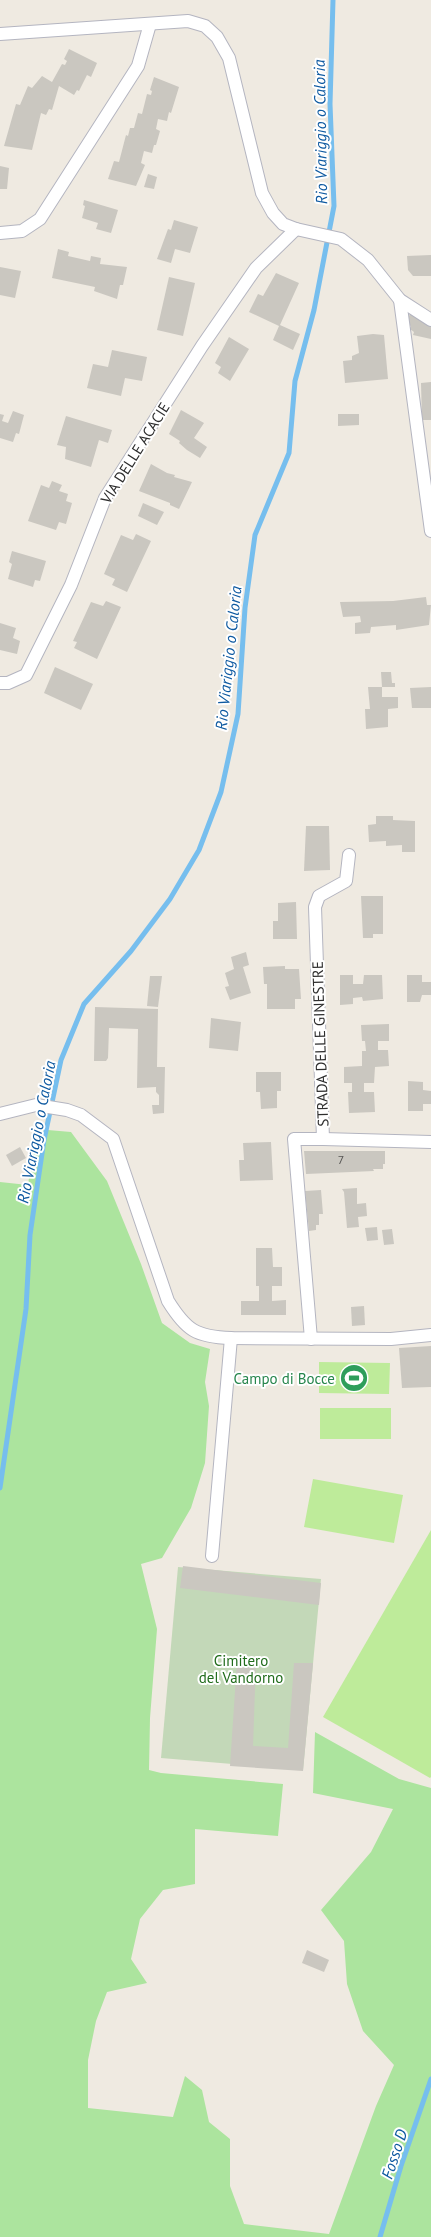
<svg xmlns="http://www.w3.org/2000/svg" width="431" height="2237" font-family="'PT Sans',sans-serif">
<rect width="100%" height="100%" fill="#efeae1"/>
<polygon fill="#ace49e" points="36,1129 71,1132 107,1181 141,1264 162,1323 190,1343 210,1349 205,1382 209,1406 205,1463 191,1508 162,1558 141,1564 157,1629 150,1718 149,1770 161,1773 283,1784 278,1836 195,1829 195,1884 163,1890 140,1919 131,1959 147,1983 107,1992 96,2021 88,2060 88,2108 173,2117 185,2076 202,2090 209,2122 230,2139 230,2186 244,2224 329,2234 376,2106 394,2065 363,2031 347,1984 344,1941 321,1910 371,1852 393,1809 313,1793 315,1732 399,1779 431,1788 431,2237 0,2237 0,1182 28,1185"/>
<polygon fill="#c3d8b8" points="178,1567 321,1579 303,1770 161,1758"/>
<g fill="#beeb9a">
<polygon points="319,1362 390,1363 389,1394 319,1393"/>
<rect x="320" y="1408" width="71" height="31"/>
<polygon points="313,1479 403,1495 394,1543 304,1527"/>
<polygon points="431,1530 431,1777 430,1778 323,1717"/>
</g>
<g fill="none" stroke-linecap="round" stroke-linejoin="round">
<g stroke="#76beee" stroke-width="5">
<polyline points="0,1488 26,1309 30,1235 44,1140 61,1060 84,1004 131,951 170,899 199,850 221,792 238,714 245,608 255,535 289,453 295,381 314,310 334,206 330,104 333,0"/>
<polyline points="380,2237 401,2166 431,2079"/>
</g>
</g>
<g fill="#cac7c0">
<polygon points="69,49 97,63 91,77 87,75 79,91 77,90 74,95 59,86 52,110 49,109 46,115 41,113 32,150 4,146 16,104 20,105 28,86 32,88 42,76 52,82 62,64 65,65 67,61 64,59"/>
<polygon points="154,77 179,87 171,113 169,112 167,121 158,119 156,129 160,131 156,145 154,145 152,153 144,151 141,163 145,165 136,186 108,179 114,161 119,162 126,135 128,136 130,128 134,128 138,113 142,114 147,94 151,95 152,91 150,90"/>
<polygon points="0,166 9,168 7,189 0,189"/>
<polygon points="148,174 157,177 154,189 144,187"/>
<polygon points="84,200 118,210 111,233 96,229 98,223 82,218 85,206 83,205"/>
<polygon points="174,220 198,227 190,253 175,249 171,263 157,259 168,229 171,230"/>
<polygon points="58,249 69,252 68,256 90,261 91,256 101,258 100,264 127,267 123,285 120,285 117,299 94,291 95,287 52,278"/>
<polygon points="431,255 431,276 413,276 408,270 407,256"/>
<polygon points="0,267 21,271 15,298 0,295"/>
<polygon points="276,273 299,283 280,325 300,334 293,350 273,340 279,326 249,312 258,294 263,296"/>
<polygon points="169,277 195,283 183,336 157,330"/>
<polygon points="412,309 431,323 431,339 413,335 414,332 410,329 411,326 406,323"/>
<polygon points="373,334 384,335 388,379 345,383 343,361 352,360 352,356 359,353 357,336"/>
<polygon points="229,337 249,349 230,381 218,373 221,367 215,363"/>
<polygon points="112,350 147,357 142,381 125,378 121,396 87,388 93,364 108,367"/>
<polygon points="431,382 431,420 422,420 421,383"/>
<polygon points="181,410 204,423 194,438 207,447 200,458 187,450 179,443 180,441 169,434"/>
<polygon points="13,411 24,415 19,434 16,433 13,442 0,438 0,414 4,415 2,421 8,423"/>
<polygon points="338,414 359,414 359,425 338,426"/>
<polygon points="66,416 112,430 108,443 99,440 91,467 65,459 66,447 57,445"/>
<polygon points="151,464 167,473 175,475 174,477 192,482 179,509 170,505 170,503 139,491"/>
<polygon points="52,481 62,485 59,491 68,494 66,501 72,503 66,524 59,522 56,530 28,521 41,485 49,488"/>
<polygon points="143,503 164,512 157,525 138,516"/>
<polygon points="136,534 151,541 127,592 112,585 115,579 104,574 121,535 133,540"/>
<polygon points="12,551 46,561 40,581 35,580 33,587 8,579 12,564 9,562"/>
<polygon points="426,597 427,605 431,605 429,625 396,630 396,625 371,627 370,633 355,634 355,623 361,622 360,616 343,617 340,602 393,601"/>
<polygon points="106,601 121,607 97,659 74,648 77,642 73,641 91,602 103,606"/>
<polygon points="0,623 16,628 13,638 20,641 17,654 0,650"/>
<polygon points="55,667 93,684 81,710 44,693"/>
<polygon points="381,672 391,672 392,683 395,683 395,687 382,687"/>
<polygon points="368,687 382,687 382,697 398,697 398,708 388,709 388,727 366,729 365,709 370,709"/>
<polygon points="431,687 431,708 412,708 410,688"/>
<polygon points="376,816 393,816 393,820 415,821 415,852 402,852 402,845 386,846 386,841 369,842 368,825 376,824"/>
<polygon points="306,826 329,826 330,870 304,871"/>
<polygon points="361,896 383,896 383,934 373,934 373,938 363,938"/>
<polygon points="296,902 297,939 273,939 273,921 278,921 278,903"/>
<polygon points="246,952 249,965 243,967 251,993 230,1000 225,987 229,986 225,973 234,969 231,957"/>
<polygon points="285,966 285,969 299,969 301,999 295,999 295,1009 267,1009 267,984 264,984 263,967"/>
<polygon points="340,975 353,975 353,984 363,984 364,975 382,975 383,999 363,1001 362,997 353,998 353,1004 340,1005"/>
<polygon points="407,975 422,975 422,982 431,982 431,995 422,995 420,1002 407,1002"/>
<polygon points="150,976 162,976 158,1007 147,1006"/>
<polygon points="95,1007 158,1009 157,1067 165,1067 164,1113 153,1114 152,1105 159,1105 159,1095 156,1092 156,1087 137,1088 138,1029 109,1028 108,1058 106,1061 94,1061"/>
<polygon points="211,1018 241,1022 238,1051 209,1048"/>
<polygon points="389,1024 389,1041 378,1041 378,1050 388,1050 389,1066 375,1067 374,1083 364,1083 364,1092 374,1092 375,1112 349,1113 348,1092 352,1092 352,1083 344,1083 344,1067 362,1066 362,1051 366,1051 365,1041 362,1041 361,1025"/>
<polygon points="256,1072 281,1072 281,1091 277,1091 277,1108 261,1109 260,1092 256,1092"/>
<polygon points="408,1081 423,1082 423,1090 431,1091 431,1104 423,1104 423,1111 408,1111"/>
<polygon points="271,1142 273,1180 240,1181 239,1160 244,1160 243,1143"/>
<polygon points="20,1147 26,1158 12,1166 6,1155"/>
<polygon points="304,1151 385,1151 385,1164 383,1164 383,1169 373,1169 374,1171 306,1174"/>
<polygon points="357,1188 357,1204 366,1203 367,1216 358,1217 359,1227 347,1228 344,1192 342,1189"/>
<polygon points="321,1190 323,1214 319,1214 319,1225 316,1225 316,1230 309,1231 305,1191"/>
<polygon points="377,1227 378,1240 367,1241 365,1228"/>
<polygon points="392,1229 394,1244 384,1245 382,1230"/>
<polygon points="256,1248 272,1248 273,1267 282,1267 282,1286 272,1286 272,1301 286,1300 286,1315 241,1315 241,1301 259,1301 259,1286 256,1286"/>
<polygon points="364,1306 365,1325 352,1326 351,1307"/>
<polygon points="431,1346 431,1387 402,1388 399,1348"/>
<polygon points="183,1566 321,1583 319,1605 180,1588"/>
<polygon points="237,1661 256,1661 253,1746 288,1748 294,1663 313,1663 303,1771 230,1766"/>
<polygon points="307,1950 329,1960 324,1972 302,1963"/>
</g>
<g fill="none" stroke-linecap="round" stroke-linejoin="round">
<defs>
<g id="minor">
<polyline points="0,34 188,21 205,26 217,37 229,58 262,193 273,213 283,224 296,229 341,239 368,260 400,300 431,320"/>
<polyline points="0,233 22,231 40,219 138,66 150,24"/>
<polyline points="400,300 431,531"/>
<polyline points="0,683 8,683 26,675 71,585 105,498 202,346 256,268 296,229"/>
<path d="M0,1114L36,1105L67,1110L81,1115L113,1139L168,1301C186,1330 196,1337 231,1338L391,1339L431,1335"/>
<polyline points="323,1139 431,1142"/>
<polyline points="311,1339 294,1139 323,1139 315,907 319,896 346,881 349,855"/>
<polyline points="212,1556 231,1338"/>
</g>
</defs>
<use href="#minor" stroke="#b4b5c0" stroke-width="14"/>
<use href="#minor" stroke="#fff" stroke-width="12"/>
</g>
<defs>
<symbol id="stadium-disc" viewBox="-11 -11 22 22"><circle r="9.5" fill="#2e9e5b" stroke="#fff"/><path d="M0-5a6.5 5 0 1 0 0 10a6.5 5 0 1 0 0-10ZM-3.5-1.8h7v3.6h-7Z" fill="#fff"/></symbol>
</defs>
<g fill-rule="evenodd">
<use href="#stadium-disc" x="338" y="1362" width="32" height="32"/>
</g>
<g text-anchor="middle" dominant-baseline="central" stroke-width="4" stroke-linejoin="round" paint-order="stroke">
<g font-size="12" fill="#555452">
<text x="341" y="1159">7</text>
</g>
<g font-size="15" fill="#2e2e2e" stroke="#fff">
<text transform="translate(135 453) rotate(-58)">VIA DELLE ACACIE</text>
<text transform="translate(320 1044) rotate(-92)">STRADA DELLE GINESTRE</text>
</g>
<g font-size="15" fill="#27864d" stroke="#fff" text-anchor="end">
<text x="335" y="1378">Campo di Bocce</text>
</g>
<g font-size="15" fill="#216c1c" stroke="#fff">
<text x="241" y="1660">Cimitero<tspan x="241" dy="17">del Vandorno</tspan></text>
</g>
<g font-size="16" font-style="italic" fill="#0f5aa1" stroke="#fff">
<text transform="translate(320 132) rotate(-91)">Rio Viariggio o Caloria</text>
<text transform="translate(228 658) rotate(-84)">Rio Viariggio o Caloria</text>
<text transform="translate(36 1132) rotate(-79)">Rio Viariggio o Caloria</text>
<text transform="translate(394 2154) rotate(-72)">Fosso D</text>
</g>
</g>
</svg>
